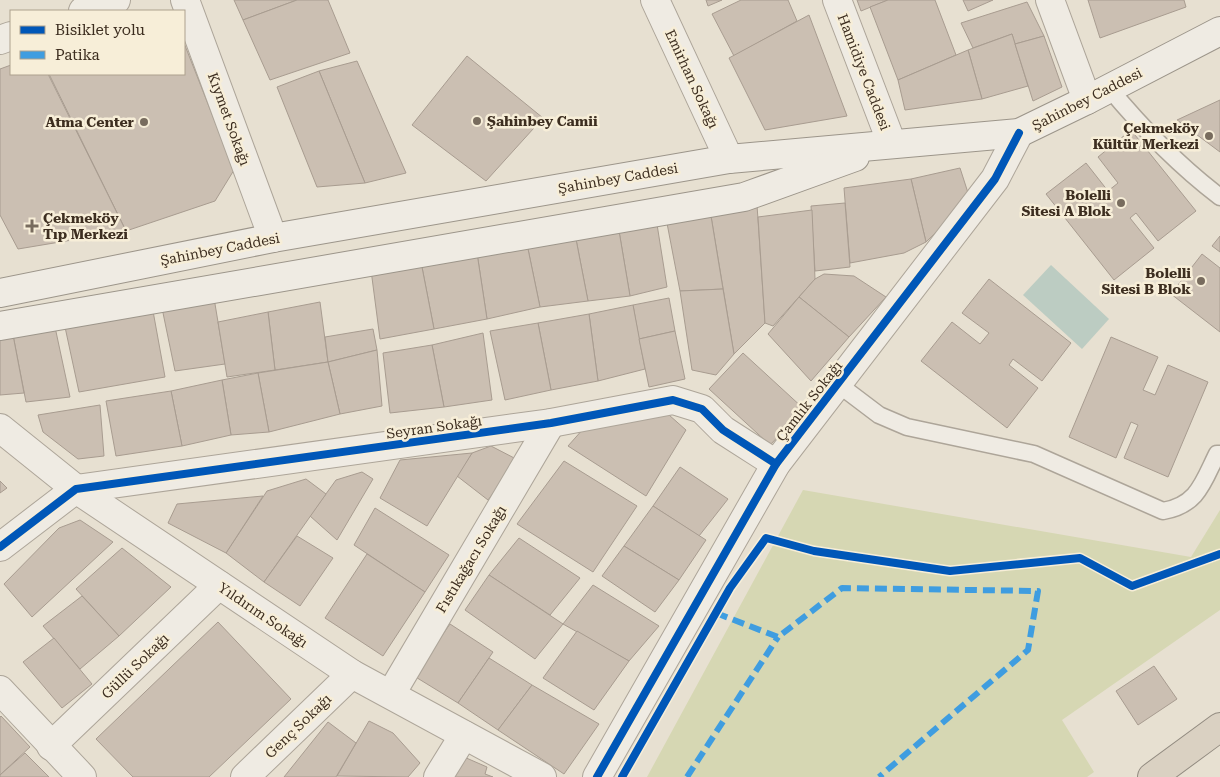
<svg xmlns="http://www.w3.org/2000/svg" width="1220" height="777" font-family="'Roboto Serif',serif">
<rect width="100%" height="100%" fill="#e7e0d1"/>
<polygon fill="#d6d7b3" points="803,490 1191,557 1220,510 1220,610 1062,720 1094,772 1087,777 647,777"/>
<polygon fill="#bcccc2" points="1051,265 1109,319 1082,349 1023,295"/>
<g fill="#cbbfb2" stroke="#a89c90">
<polygon points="234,0 297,0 243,20"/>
<polygon points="297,0 328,0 350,53 270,80 243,20"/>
<polygon points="706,0 722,0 708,6"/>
<polygon points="741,0 788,0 797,21 734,56 712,14"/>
<polygon points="857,0 888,0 861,11"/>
<polygon points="888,0 935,0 956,55 898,80 870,7"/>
<polygon points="963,0 993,0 968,11"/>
<polygon points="1088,0 1184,0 1186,7 1100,38"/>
<polygon points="1027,2 1044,36 1015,44 1012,34 973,48 961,23"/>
<polygon points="809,15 847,116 765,130 729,58"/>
<polygon points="1012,34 1028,86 982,99 968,50"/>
<polygon points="1044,36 1062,87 1033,101 1015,44"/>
<polygon points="184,43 234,170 215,201 126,231 49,74 184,74"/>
<polygon points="968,50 982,99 905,110 898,80"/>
<polygon points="467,56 543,118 486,181 412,125"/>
<polygon points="357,61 406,173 365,183 319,71"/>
<polygon points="11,65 11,74 48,74 126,231 18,249 0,215 0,69"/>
<polygon points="319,71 365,183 317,187 277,87"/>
<polygon points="1220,100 1220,152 1177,120"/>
<polygon points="1131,130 1196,211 1158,241 1136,213 1130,218 1154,248 1114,280 1046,194 1086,163 1108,191 1118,183 1098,157"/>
<polygon points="960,168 970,199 926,242 911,179"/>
<polygon points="911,179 926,242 904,253 850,263 844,188"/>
<polygon points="845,203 850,267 815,271 811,206"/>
<polygon points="757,205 765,323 734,354 710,210"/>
<polygon points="710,210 723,289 680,291 666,218"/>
<polygon points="812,210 815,279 773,326 765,323 758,217"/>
<polygon points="656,218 667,287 630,296 618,225"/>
<polygon points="618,225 630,296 588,301 575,234"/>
<polygon points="575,234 588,301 540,307 527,244"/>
<polygon points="1220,236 1220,252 1212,246"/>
<polygon points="527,244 540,307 487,319 477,253"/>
<polygon points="477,253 487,319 434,329 421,262"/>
<polygon points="1202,254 1220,268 1220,332 1171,294"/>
<polygon points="421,262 434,329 380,339 371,270"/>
<polygon points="824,274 854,276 886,297 849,337 799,297 815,279"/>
<polygon points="989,279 1071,343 1042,381 1013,359 1009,365 1038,388 1007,428 921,361 952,322 980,344 989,333 962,313"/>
<polygon points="723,289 734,354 716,375 692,370 680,291"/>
<polygon points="799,297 849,337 811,381 768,334"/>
<polygon points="214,298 225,364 175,371 162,308"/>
<polygon points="669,298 675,331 639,339 633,305"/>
<polygon points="320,302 328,362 275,370 268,312"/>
<polygon points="633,305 645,369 598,381 589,314"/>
<polygon points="153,311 165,377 79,392 65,327"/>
<polygon points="268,312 275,370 227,377 218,322"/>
<polygon points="589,314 598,381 551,390 538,323"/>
<polygon points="538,323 551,390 505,400 490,331"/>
<polygon points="55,327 70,397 26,402 13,335"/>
<polygon points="373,329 377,350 328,362 325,337"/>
<polygon points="675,331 685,379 649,387 639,339"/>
<polygon points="483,333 492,400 444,407 432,345"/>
<polygon points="13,335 24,393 0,395 0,339"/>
<polygon points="1111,337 1158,357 1143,390 1155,395 1168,365 1208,382 1168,477 1124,458 1138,425 1131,422 1116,458 1069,437"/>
<polygon points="432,345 444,407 390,413 383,353"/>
<polygon points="377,350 382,406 340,414 328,362"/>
<polygon points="743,353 804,409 770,445 709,389"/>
<polygon points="328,362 340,414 269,432 258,373"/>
<polygon points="258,373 269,432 231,435 222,380"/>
<polygon points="222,380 231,435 182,446 171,391"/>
<polygon points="171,391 182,446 116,456 106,401"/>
<polygon points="100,405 104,456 78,459 43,432 38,415"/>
<polygon points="669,415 686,430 646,496 568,446 584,428"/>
<polygon points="491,446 518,460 488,500 457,476 472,453"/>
<polygon points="472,453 427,526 380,498 400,460"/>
<polygon points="564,461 637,506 593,572 517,524"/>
<polygon points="680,467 728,499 699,536 653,506"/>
<polygon points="362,472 373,479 337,540 310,516 336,480"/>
<polygon points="306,479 326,494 264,582 226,553 267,491"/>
<polygon points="0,481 7,488 0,493"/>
<polygon points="263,496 226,553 168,523 177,504"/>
<polygon points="653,506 706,540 679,580 624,546"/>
<polygon points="375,508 449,555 425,592 354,545"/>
<polygon points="80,520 113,542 32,617 4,584 59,528"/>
<polygon points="297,536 333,558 300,606 264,582"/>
<polygon points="519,538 580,578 550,615 489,575"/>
<polygon points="624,546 679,580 655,612 602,576"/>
<polygon points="122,548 171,587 119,636 76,589"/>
<polygon points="367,554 425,592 383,656 325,618"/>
<polygon points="489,575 563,624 535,659 465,610"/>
<polygon points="593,585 659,626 629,661 563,624"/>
<polygon points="82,596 119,636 80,669 43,626"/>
<polygon points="218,622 291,699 209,777 133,777 96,739"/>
<polygon points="450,624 493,652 458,703 414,676"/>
<polygon points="577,631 629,661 594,710 543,678"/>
<polygon points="54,638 92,684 62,708 23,662"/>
<polygon points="489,658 532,685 498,730 458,703"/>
<polygon points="1154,666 1177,699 1138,725 1116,691"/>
<polygon points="532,685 599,724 564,774 498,730"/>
<polygon points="1,716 30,747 0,775 0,717"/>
<polygon points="369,721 393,733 420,763 408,777 337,776"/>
<polygon points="328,722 356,743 336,777 284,777"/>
<polygon points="25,753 49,777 0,777 0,775"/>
<polygon points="464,757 487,767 485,774 493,777 455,777"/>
</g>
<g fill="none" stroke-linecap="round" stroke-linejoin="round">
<defs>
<g id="service">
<path d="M1109,88C1143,129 1178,165 1220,197"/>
<path d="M838,384L879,415L907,427L1034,454L1163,511C1198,505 1203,482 1217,454H1220"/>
</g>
<g id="minor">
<polyline points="185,0 273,238"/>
<polyline points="655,0 729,159"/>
<polyline points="837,0 892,144"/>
<polyline points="1050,0 1087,100"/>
<polyline points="83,11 116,0"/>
<polyline points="0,40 11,36"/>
<polyline points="76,489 551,423 673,400 702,409 723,430 776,464"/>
<polyline points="0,690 82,777"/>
<polyline points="391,694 551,423"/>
<polyline points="51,746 219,585"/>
<polyline points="245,777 352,674"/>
</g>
<g id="tertiary">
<polyline points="0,428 76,489 352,674 542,777"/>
<polyline points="0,547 76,489"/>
<polyline points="438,777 464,735"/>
<polyline points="597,777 776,464 995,179 1019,133"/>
</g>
<g id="secondary">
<polyline points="0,293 273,238 729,159 1019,133 1087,100 1220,31"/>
<polyline points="0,326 744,197 855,157"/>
</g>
<polyline id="motorway" points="1152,777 1220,727"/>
</defs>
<use href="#service" stroke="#ada599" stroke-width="19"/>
<use href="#minor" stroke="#ada599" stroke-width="30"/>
<use href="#tertiary" stroke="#ada599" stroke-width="30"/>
<use href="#secondary" stroke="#9c958a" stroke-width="30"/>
<use href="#motorway" stroke="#928b80" stroke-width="30"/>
<use href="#service" stroke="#efebe3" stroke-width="16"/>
<use href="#minor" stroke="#efebe3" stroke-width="28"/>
<use href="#tertiary" stroke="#efebe3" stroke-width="28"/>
<use href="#secondary" stroke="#efebe3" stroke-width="28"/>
<use href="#motorway" stroke="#dad1c2" stroke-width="28"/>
<g stroke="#3f9de0" stroke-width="6" stroke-dasharray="12 6" stroke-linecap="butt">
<polyline points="716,613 778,637 842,588 1038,591 1028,650 879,777"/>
<polyline points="687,777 778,637"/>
</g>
<defs>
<g id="cycleway">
<polyline points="0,547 76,489 551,423 673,400 702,409 723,430 776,464"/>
<polyline points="597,777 776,464 995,179 1019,133"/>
<polyline points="622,777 730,588 766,538 814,551 950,571 1080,558 1132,586 1220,554"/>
</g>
</defs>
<use href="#cycleway" stroke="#f7eed8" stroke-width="11"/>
<use href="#cycleway" stroke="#0057b8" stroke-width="8"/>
</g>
<g fill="#786c5e" stroke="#f7eed8" stroke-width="2">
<circle cx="477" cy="121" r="5"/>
<circle cx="144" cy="122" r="5"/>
<circle cx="1209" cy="136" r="5"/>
<circle cx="1121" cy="203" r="5"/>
<path d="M29.5 218.5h5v5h5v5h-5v5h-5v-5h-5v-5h5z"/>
<circle cx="1201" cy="281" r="5"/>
</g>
<g text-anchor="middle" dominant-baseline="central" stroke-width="5" stroke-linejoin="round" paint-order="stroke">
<g font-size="14" fill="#3d2e20" stroke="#f7eed8">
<text transform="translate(864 72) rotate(69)">Hamidiye Caddesi</text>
<text transform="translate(692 79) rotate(65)">Emirhan Sokağı</text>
<text transform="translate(1087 99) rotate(-27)">Şahinbey Caddesi</text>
<text transform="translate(229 119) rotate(70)">Kıymet Sokağı</text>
<text transform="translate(618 178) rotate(-10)">Şahinbey Caddesi</text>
<text transform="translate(220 249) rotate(-11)">Şahinbey Caddesi</text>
<text transform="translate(809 401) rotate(-52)">Çamlık Sokağı</text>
<text transform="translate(434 427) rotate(-8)">Seyran Sokağı</text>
<text transform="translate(471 559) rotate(-59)">Fıstıkağacı Sokağı</text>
<text transform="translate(263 615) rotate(34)">Yıldırım Sokağı</text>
<text transform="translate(135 666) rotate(-44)">Güllü Sokağı</text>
<text transform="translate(298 726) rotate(-44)">Genç Sokağı</text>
</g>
<g font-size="14" font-weight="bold" fill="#3d2e20" stroke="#f7eed8" text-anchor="end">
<text x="487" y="121" text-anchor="start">Şahinbey Camii</text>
<text x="134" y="122">Atma Center</text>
<text x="1199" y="128">Çekmeköy<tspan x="1199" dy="16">Kültür Merkezi</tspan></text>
<text x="1111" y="195">Bolelli<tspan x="1111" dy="16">Sitesi A Blok</tspan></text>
<text x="43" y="218" text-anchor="start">Çekmeköy<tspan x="43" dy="16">Tıp Merkezi</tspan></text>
<text x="1191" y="273">Bolelli<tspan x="1191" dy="16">Sitesi B Blok</tspan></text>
</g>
</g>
<rect x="10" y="10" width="175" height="65" fill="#f7eed8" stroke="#ada18e"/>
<rect x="20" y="26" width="25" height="8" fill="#0057b8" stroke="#ada18e"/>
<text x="55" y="35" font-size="15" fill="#3d2e20">Bisiklet yolu</text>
<rect x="20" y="51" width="25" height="8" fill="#3f9de0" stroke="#ada18e"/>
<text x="55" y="60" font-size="15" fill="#3d2e20">Patika</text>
</svg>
